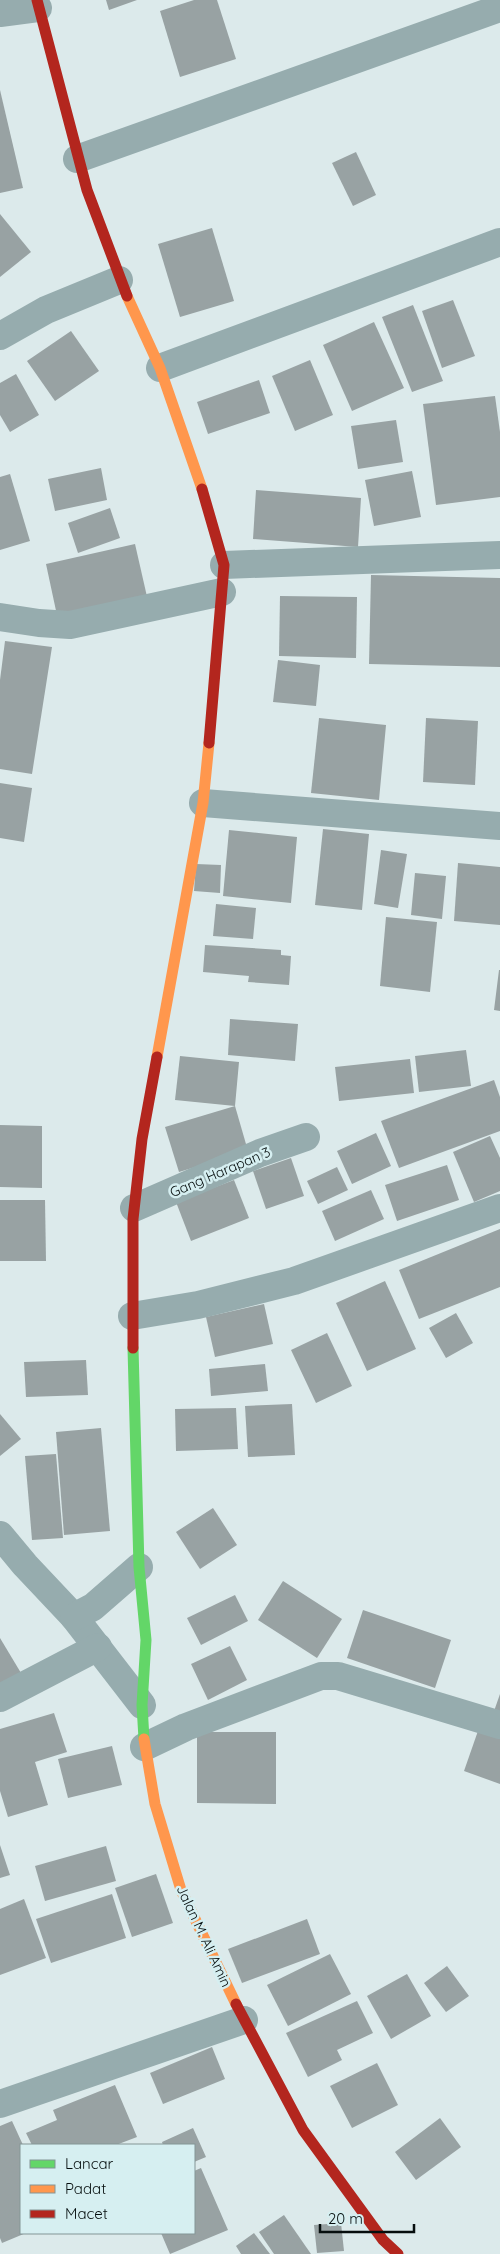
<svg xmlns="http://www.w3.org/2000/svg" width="500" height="2254" font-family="Quicksand,sans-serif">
<rect width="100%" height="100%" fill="#dceaeb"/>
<g fill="#98a2a3">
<polygon points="106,0 137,0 109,10"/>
<polygon points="194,0 217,0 236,59 180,77 160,11"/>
<polygon points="0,90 23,188 0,193"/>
<polygon points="356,152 376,195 353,206 332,163"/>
<polygon points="0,214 31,252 0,277"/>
<polygon points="212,228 234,301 180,317 158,244"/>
<polygon points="453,300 475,356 442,368 422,311"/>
<polygon points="413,305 443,381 412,392 382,317"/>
<polygon points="374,322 404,388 352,411 323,345"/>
<polygon points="71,331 99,371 55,401 27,361"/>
<polygon points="310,360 333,415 295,431 272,376"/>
<polygon points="16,374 39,415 10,432 0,415 0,383"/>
<polygon points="259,380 270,413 208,434 197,402"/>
<polygon points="495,396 500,432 500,497 436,505 423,404"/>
<polygon points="396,420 403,462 358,469 351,426"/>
<polygon points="101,468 107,500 55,511 48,479"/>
<polygon points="412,471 421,517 374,526 365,480"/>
<polygon points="10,474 30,541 0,550 0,477"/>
<polygon points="256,490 361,498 358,547 253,539"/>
<polygon points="110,508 120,538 78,553 68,523"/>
<polygon points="135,544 148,601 58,620 46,564"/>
<polygon points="371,575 500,578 500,667 369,664"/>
<polygon points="280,596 357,597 356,658 279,656"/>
<polygon points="5,641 52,647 32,774 0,769 0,680"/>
<polygon points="278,660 320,665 316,706 273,702"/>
<polygon points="319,718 386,725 379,800 311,793"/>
<polygon points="426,718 478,721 475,785 423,782"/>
<polygon points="0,783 32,788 24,842 0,838"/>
<polygon points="323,829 369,834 362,910 315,905"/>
<polygon points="229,830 297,837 291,903 223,896"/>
<polygon points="381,850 407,854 398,908 374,904"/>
<polygon points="458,863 500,867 500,925 454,921"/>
<polygon points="196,864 221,865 220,893 194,891"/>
<polygon points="415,873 446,876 442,919 411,915"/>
<polygon points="216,904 256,908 253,939 213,936"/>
<polygon points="386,917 437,922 430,992 380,986"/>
<polygon points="205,945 281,950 281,955 291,956 289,985 248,982 249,976 203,972"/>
<polygon points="499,970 500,970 500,1011 494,1010"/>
<polygon points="230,1019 298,1024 295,1061 228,1055"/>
<polygon points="466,1050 471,1086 419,1092 415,1056"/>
<polygon points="180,1056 239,1062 235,1106 175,1100"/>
<polygon points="410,1059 414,1093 339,1101 335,1067"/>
<polygon points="494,1080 500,1097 500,1131 399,1168 381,1121"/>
<polygon points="235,1106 248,1151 179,1172 165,1127"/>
<polygon points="0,1125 42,1126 42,1188 0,1187"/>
<polygon points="376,1133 391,1166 352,1184 337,1151"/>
<polygon points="490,1136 500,1158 500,1191 474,1202 453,1152"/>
<polygon points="291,1158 304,1196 266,1209 253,1171"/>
<polygon points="447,1165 459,1200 397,1221 385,1185"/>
<polygon points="337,1167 348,1190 318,1204 307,1181"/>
<polygon points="234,1180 249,1218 191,1241 176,1202"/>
<polygon points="371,1190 384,1219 335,1241 322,1211"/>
<polygon points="0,1200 45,1200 46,1261 0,1261"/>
<polygon points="500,1229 500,1287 419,1319 399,1270"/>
<polygon points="385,1281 416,1349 367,1371 336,1303"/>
<polygon points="264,1304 273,1344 215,1357 206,1317"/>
<polygon points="456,1313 473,1343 446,1358 429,1328"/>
<polygon points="327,1333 352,1386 316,1403 291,1350"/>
<polygon points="86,1360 88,1395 26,1397 24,1362"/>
<polygon points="265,1364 268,1391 211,1396 209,1369"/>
<polygon points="292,1404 295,1455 248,1457 245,1406"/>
<polygon points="236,1408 238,1449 176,1451 175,1409"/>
<polygon points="0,1414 21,1439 0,1456"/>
<polygon points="101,1428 110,1531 64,1535 56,1432"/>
<polygon points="56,1454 63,1538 32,1540 25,1456"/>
<polygon points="213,1508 237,1545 200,1569 176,1532"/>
<polygon points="283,1581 342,1619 317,1658 258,1620"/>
<polygon points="235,1595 248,1621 201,1645 187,1618"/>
<polygon points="363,1610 451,1640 435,1688 347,1658"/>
<polygon points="0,1638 21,1673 0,1685"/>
<polygon points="230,1646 247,1680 208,1700 191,1664"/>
<polygon points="500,1694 500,1716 493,1714"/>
<polygon points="54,1713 67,1752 35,1762 48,1805 8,1817 0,1791 0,1729"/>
<polygon points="479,1728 500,1736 500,1784 464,1771"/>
<polygon points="197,1732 276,1732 276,1804 197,1803"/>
<polygon points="112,1746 122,1785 68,1798 58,1759"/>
<polygon points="0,1845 10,1875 0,1878"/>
<polygon points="106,1846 116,1881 45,1901 35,1866"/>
<polygon points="156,1874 173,1923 132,1937 115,1888"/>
<polygon points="112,1894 126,1938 51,1963 36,1919"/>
<polygon points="24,1899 46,1958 0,1975 0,1909"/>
<polygon points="307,1919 320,1954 242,1983 228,1949"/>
<polygon points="330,1954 351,1994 288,2026 267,1985"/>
<polygon points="447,1966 469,1996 446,2012 424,1983"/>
<polygon points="407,1974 431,2016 391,2039 367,1996"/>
<polygon points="357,2001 373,2033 337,2050 342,2060 308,2077 286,2033"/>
<polygon points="212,2047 225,2079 163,2104 150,2073"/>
<polygon points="377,2063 398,2105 352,2128 330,2086"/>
<polygon points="115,2085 137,2137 116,2145 32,2145 26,2133 57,2120 53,2110"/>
<polygon points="440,2118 461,2147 416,2180 395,2152"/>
<polygon points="12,2121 23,2145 21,2233 26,2233 2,2243 0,2238 0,2126"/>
<polygon points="193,2128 206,2157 194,2162 194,2145 163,2145 162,2142"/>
<polygon points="201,2168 228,2230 170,2254 161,2233 194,2233 194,2171"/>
<polygon points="284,2215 311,2254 274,2254 259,2232"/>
<polygon points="341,2223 344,2251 317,2253 314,2225"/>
<polygon points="254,2233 270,2254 241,2254 236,2246"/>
</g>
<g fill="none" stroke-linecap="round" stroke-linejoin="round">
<g stroke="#96acae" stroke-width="28">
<polyline points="0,13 38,8"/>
<polyline points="77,159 500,8"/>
<polyline points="0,336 46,310 119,280"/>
<polyline points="160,368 500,242"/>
<polyline points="224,565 500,555"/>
<polyline points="0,617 39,623 70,625 222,592"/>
<polyline points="203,803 500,826"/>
<polyline points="134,1208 260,1153 306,1137"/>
<polyline points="132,1316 198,1305 294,1281 500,1208"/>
<polyline points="0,1535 25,1565 74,1617 142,1705"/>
<polyline points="74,1617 93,1607 139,1567"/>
<polyline points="0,1698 98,1647"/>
<polyline points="144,1747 186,1727 321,1676 338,1676 500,1725"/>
<polyline points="0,2104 244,2020"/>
</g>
<polyline stroke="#63d668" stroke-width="11" points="133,1348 139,1567 146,1640 142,1705 144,1739"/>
<g stroke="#ff974d" stroke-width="11">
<polyline points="127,296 160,368 202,489"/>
<polyline points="157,1057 203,803 209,743"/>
<polyline points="144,1739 155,1804 181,1890 236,2004"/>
</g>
<g stroke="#b3261e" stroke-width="11">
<polyline points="37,0 87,190 127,296"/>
<polyline points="202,489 224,565 209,743"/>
<polyline points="133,1348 133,1219 142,1139 157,1057"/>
<polyline points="236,2004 303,2130 383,2240 398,2254"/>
</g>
</g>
<g text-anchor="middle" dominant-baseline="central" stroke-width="5" stroke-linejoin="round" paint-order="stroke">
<g font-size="14" fill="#060e0e" stroke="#d6eff1">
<text transform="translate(220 1172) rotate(-23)">Gang Harapan 3</text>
<text transform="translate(204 1936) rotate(65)">Jalan M. Ali Amin</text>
</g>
</g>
<rect x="20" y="2144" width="175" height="90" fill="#d6eff1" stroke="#839596"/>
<rect x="30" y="2160" width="25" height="8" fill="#63d668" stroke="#839596"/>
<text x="65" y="2169" font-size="15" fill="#060e0e">Lancar</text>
<rect x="30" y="2185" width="25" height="8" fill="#ff974d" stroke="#839596"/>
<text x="65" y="2194" font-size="15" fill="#060e0e">Padat</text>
<rect x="30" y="2210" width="25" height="8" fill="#b3261e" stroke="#839596"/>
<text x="65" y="2219" font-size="15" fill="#060e0e">Macet</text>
<path d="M320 2224v8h94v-8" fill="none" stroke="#060e0e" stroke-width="2.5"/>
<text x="328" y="2224" font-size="15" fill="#060e0e" stroke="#d6eff1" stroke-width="4" paint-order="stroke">20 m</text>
</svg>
